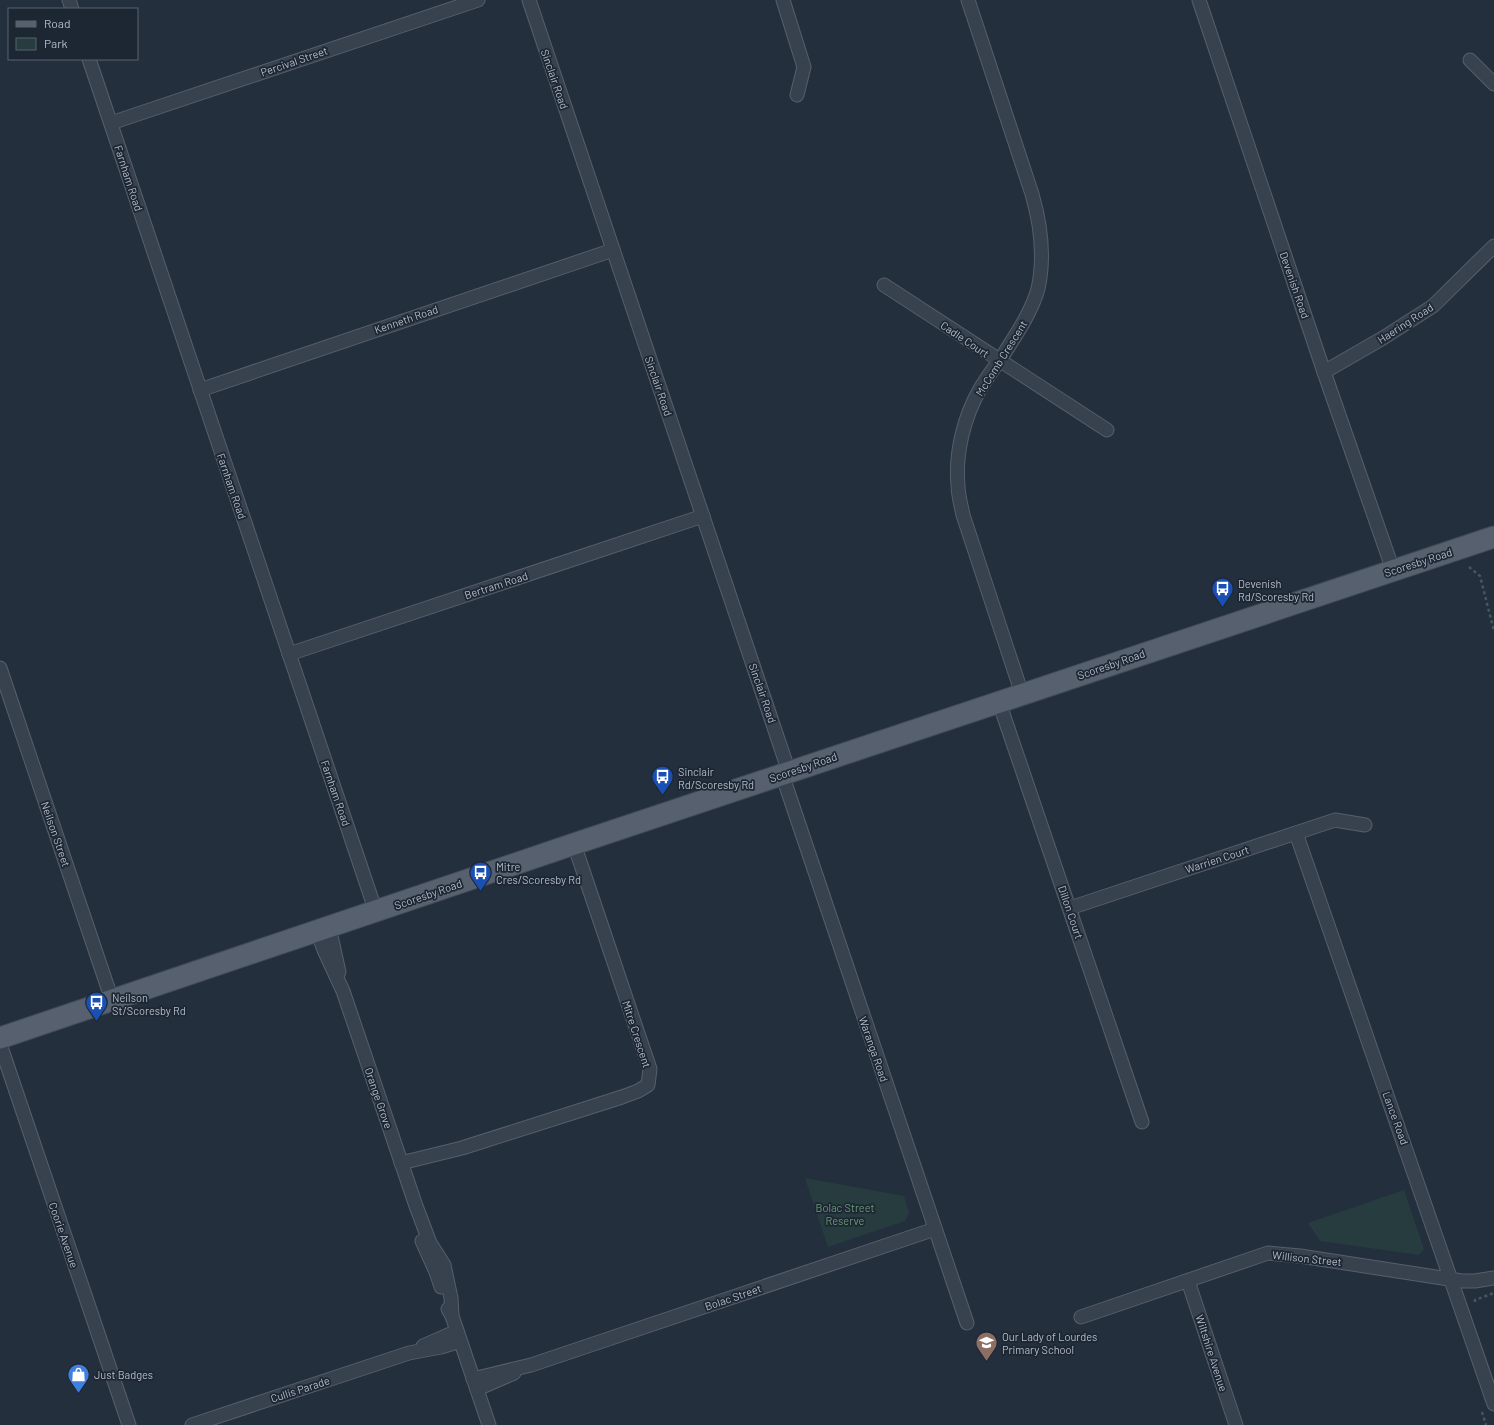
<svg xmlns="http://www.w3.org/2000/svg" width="1494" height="1425" font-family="Barlow,sans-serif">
<rect width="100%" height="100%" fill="#242f3e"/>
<g fill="#263c3f">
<polygon points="805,1178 904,1196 909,1213 905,1221 828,1247"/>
<polygon points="1404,1190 1424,1249 1419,1255 1320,1241 1308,1223"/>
</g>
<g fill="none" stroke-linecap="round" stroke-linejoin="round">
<defs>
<g id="street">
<polyline points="69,0 72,9"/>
<polyline points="529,0 789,772"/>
<polyline points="783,0 804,67 797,95"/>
<path d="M968,0L1032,194C1041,225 1045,257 1038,289C1032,310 1019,330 1007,349C999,362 988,375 980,389C964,417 955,453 958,485C958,495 961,505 963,515L1022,694"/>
<polyline points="1199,0 1324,372 1393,570"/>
<polyline points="89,59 376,912"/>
<polyline points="1470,60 1494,84"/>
<polyline points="111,123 478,0"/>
<polyline points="884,285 1107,430"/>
<polyline points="1324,372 1383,338 1433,306 1494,246"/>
<polyline points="200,390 613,250"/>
<polyline points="289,654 703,516"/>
<polyline points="0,668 112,1000"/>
<polyline points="999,702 1142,1122"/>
<polyline points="782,774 967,1323"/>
<path d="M1296,833C1361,1024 1429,1213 1494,1404"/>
<polyline points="1070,908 1335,820 1365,825"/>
<polyline points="329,927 339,972"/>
<polyline points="317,931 324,950 343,991 416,1206 430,1243 444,1265 451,1298 452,1316"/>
<polyline points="0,1044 129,1425"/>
<polyline points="401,1163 462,1148 622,1097 638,1091 648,1085 650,1069 574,844"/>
<polyline points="422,1241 436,1272 441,1287"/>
<polyline points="1188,1281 1236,1425"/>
<polyline points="448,1309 452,1316 489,1425"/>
<polyline points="1081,1317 1268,1253 1300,1256 1462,1281 1475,1281 1494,1278"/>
<polyline points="423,1346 457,1331"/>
<polyline points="473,1379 531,1365 935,1229"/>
<polyline points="477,1389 514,1373"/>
<polyline points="192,1425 409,1353 441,1347 460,1341"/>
</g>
<polyline id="primary" points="0,1038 574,844 1494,537"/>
</defs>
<use href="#street" stroke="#565f6c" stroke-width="15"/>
<use href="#primary" stroke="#414a57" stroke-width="23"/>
<g stroke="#44595c" stroke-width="2.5" stroke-dasharray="3 3" stroke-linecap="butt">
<polyline points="1469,567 1480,576 1494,631"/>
<polyline points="1475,1302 1475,1300 1494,1293"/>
<polyline points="1482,1412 1486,1425"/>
</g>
<use href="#street" stroke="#38414e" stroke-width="13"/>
<use href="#primary" stroke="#56606e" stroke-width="21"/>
</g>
<defs>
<symbol id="bus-pin" viewBox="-11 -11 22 30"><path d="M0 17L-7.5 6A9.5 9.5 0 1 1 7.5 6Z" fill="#1a4fb4" stroke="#1d2633"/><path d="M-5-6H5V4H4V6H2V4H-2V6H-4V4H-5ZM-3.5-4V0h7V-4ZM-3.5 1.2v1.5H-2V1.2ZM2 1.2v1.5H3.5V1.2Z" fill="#fff"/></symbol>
<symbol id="school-pin" viewBox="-11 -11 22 30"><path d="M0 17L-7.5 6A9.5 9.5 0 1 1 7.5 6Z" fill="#8d6e63" stroke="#1d2633"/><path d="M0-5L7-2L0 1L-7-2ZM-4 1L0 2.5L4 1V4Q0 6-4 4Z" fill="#fff"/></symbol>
<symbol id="shop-pin" viewBox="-11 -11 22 30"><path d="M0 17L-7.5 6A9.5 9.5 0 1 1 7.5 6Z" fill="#3f7fe0" stroke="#1d2633"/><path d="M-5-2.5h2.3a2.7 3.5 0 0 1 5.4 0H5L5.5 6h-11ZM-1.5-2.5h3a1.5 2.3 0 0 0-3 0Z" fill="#fff"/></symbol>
</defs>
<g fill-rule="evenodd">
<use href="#bus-pin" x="1210" y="576" width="25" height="34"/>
<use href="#bus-pin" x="650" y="764" width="25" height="34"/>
<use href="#bus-pin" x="468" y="860" width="25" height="34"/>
<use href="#bus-pin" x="84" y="990" width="25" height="34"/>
<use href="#school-pin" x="974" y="1330" width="25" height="34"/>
<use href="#shop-pin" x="66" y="1362" width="25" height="34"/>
</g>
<g text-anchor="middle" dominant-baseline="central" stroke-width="3.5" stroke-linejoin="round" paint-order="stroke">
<g font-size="11" fill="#b4bcc9" stroke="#1d2633">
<text transform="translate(294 61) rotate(-19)">Percival Street</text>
<text transform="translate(555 79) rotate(71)">Sinclair Road</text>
<text transform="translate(129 178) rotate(72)">Farnham Road</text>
<text transform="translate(1295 285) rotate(71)">Devenish Road</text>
<text transform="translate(406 319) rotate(-19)">Kenneth Road</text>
<text transform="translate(1405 323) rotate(-33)">Haering Road</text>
<text transform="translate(965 339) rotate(34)">Cadle Court</text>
<text transform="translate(1001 358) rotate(-58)">McComb Crescent</text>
<text transform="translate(659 386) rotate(71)">Sinclair Road</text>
<text transform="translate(232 486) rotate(71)">Farnham Road</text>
<text transform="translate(1418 562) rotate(-18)">Scoresby Road</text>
<text transform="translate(496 585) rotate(-18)">Bertram Road</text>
<text transform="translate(1111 664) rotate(-19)">Scoresby Road</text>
<text transform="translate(763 693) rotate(71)">Sinclair Road</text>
<text transform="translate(803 767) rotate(-19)">Scoresby Road</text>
<text transform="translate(336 793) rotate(71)">Farnham Road</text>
<text transform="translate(56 834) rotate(71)">Neilson Street</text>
<text transform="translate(1217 859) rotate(-18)">Warrien Court</text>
<text transform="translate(428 894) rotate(-19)">Scoresby Road</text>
<text transform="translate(1071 912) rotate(71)">Dillon Court</text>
<text transform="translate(637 1034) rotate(72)">Mitre Crescent</text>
<text transform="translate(874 1049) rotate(71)">Waranga Road</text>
<text transform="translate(379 1098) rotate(71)">Orange Grove</text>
<text transform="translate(1396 1118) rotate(70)">Lance Road</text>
<text transform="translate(64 1235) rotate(71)">Coorie Avenue</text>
<text transform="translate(1307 1258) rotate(6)">Willison Street</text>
<text transform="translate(733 1297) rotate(-19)">Bolac Street</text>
<text transform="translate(1212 1353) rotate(72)">Wiltshire Avenue</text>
<text transform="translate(300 1389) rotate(-18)">Cullis Parade</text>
</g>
<g font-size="11" fill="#b4bcc9" stroke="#1d2633" text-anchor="start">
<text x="1238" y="583">Devenish<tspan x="1238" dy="13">Rd/Scoresby Rd</tspan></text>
<text x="678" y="771">Sinclair<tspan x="678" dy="13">Rd/Scoresby Rd</tspan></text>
<text x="496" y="866">Mitre<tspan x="496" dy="13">Cres/Scoresby Rd</tspan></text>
<text x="112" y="997">Neilson<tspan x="112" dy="13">St/Scoresby Rd</tspan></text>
<text x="1002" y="1336">Our Lady of Lourdes<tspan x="1002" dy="13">Primary School</tspan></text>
<text x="94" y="1374">Just Badges</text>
</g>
<g font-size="11" fill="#6b9a76" stroke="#1d2633">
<text x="845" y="1207">Bolac Street<tspan x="845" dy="13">Reserve</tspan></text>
</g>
</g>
<rect x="8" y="8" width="130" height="52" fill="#1d2633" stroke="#59626f"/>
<rect x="16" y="21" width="20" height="6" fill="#56606e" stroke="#59626f"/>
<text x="44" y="28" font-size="12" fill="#b4bcc9">Road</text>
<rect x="16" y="38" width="20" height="12" fill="#263c3f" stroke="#59626f"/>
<text x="44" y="48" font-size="12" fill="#b4bcc9">Park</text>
</svg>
